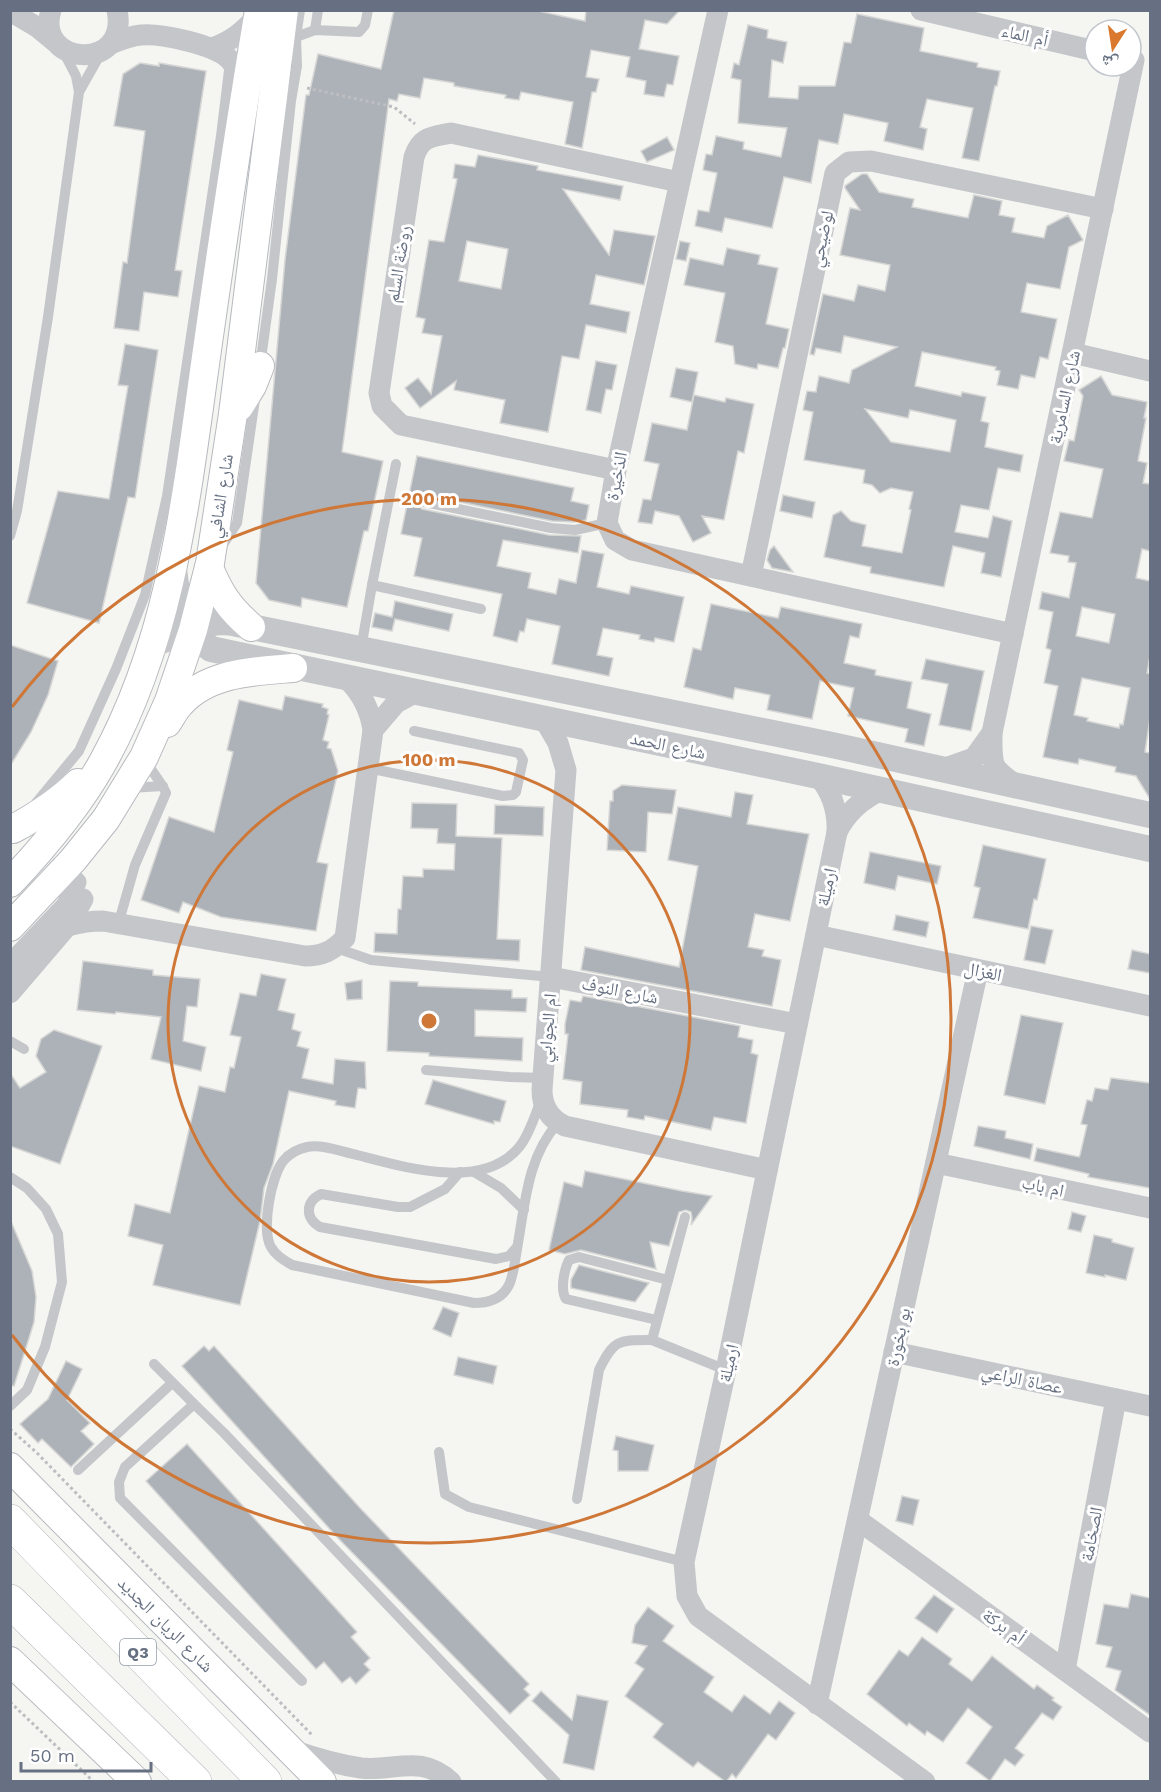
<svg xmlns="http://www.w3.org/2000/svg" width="1161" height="1792" font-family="'Work Sans','Noto Naskh Arabic',sans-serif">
<rect width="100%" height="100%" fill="#f5f5f2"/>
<g fill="#adb2b8" stroke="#d6d7d5" stroke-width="1.5" fill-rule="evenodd">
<polygon points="394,10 534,10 585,21 586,10 680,10 667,24 645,20 639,49 679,56 673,85 667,84 664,97 644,94 646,81 626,77 630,57 591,50 586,77 599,79 596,92 592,92 582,148 565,144 573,102 521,92 519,100 505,98 506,95 454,86 454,83 424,78 420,98 399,94 397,101 389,99 342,452 383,461 368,531 364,531 347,607 302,598 301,607 269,600 256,583 285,260 306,95 309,95 318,54 381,69"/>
<polygon points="857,14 924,28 920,51 978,63 977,67 1000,71 997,86 995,86 979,161 962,158 973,108 927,99 920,127 927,129 923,150 884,141 888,123 844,114 838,144 819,140 811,183 784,177 772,228 725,218 722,232 695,226 698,210 709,212 717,173 703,170 706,154 712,155 716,136 744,142 743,149 781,157 787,128 738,123 741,80 731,78 734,63 739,65 748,25 768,30 767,38 787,42 783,63 772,60 769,97 798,99 799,86 835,86 844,42 851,43"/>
<polygon points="140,63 159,66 159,63 206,71 175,270 182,271 178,297 144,292 139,331 114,328 123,262 127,263 145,131 114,126 123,74"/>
<polygon points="667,137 674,150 647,162 641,151"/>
<path d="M478,155L538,166L537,170L623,186L620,200L563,189L609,255L614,230L655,236L644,285L596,275L590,304L630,312L626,333L586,325L579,359L562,356L548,432L500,423L505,400L454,390L456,381L420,408L405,388L418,378L431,394L442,336L422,333L425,319L416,317L429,240L444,242L457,179L453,178L455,164L475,167ZM467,241L508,249L501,289L459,281Z"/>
<path d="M862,174H867L879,192L914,199L912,207L968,218L974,195L1002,201L999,215L1015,218L1012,232L1044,238L1047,226L1068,215L1083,240L1069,247L1060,289L1027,283L1021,312L1057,319L1048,359L1040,357L1035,378L1021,375L1018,389L997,385L1000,371L995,370L996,367L922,352L915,386L961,396L962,392L986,397L981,421L989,423L985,447L1023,455L1020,472L998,468L989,510L961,505L955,532L988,538L993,516L1012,521L1001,577L981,573L985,553L953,546L944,587L870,573L871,567L824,557L833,515L841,511L851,521L866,525L862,546L902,553L911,510L909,509L913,492L891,488L880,493L872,485L863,483L865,470L804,460L813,412L803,410L807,391L816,392L819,376L849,383L852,370L897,347L844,336L841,353L816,348L814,355L810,354L823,294L854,301L858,285L885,291L890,265L840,255L850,208L860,210L845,188V186ZM865,409L908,418L910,410L956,420L950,452L891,442Z"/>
<polygon points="680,241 690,243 686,261 676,259"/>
<polygon points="727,248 760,255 758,264 778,268 766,324 789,329 785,348 783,348 778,368 758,364 757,369 735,364 733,346 715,342 725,293 684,285 690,258 723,265"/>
<polygon points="125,344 158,350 135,498 128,497 99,623 27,603 58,491 109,499 128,386 118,385"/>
<polygon points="596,361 617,365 612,390 606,389 601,413 586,410"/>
<polygon points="676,368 698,372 692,402 670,397"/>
<path d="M1101,376L1112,395L1147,402L1144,418H1146L1138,461L1147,463L1143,483L1150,484V551L1142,549L1136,578L1150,581V656L1147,673L1150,674V718L1145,752L1150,753V799L1136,776L1115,772L1116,767L1079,759L1078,764L1043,757L1058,686L1044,683L1051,650L1046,648L1053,612L1039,609L1042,592L1069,598L1076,563L1068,562L1069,556L1050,553L1060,512L1092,518L1103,469L1064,461L1069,440L1074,441L1083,396L1079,390ZM1082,607L1115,614L1109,643L1076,636ZM1082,678L1130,688L1123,725L1120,724L1119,728L1087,721L1088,718L1074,715Z"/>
<polygon points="694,395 725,402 726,398 754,404 744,453 738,451 724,520 702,516 711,533 693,542 679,516 655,511 652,524 638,522 643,499 651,500 659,464 644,461 652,423 687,430"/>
<polygon points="417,456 574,488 571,501 589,505 586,520 574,522 552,521 426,495 419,497 417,504 422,509 549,535 581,536 578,553 503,540 497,566 531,573 528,588 556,594 559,579 576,583 582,550 604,554 597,587 629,594 631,586 684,597 674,642 655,638 654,642 639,639 640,635 603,628 597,655 613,658 609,676 552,664 560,626 527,619 524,632 520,631 517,642 493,636 502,594 414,576 422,538 401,534"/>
<polygon points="783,495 815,502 812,518 780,511"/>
<polygon points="774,546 793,572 772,568 767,560 770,550"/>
<polygon points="395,601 453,614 449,631 395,619 392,631 372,627 375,613 392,617"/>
<polygon points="711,604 778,618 781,607 862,624 859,638 850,636 844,663 876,670 875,675 912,682 907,708 931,714 924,746 905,742 908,729 848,716 854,688 820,681 812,719 767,710 770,695 735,688 733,699 684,687 693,648 701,650"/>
<polygon points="10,645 58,661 48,695 31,732 10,766"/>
<polygon points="926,659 984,671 971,731 939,725 948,684 921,679"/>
<polygon points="285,696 323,704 322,707 328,709 327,714 329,715 323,740 329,742 327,748 331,749 338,771 317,862 328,864 316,931 221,917 183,902 179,913 141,900 169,817 214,832 233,752 227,750 239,700 282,710"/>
<polygon points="622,785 676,790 672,814 648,812 646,852 607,850 610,801 613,801 613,791"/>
<polygon points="735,792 753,795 747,824 809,834 790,921 755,914 748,947 764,950 762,956 781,960 772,1006 581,970 585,947 679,967 698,866 668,860 678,807 731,817"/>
<polygon points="412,803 457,804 456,836 502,838 497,939 520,940 519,961 374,952 375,933 397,934 398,909 401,909 403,876 423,877 423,869 454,870 455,844 437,843 438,829 411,828"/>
<polygon points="495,805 544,807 543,836 494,834"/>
<polygon points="983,845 1046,859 1037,900 1034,899 1028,929 973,918 980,888 974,886"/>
<polygon points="870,852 941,866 937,884 898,876 895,890 864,883"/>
<polygon points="896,915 929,922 926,937 893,930"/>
<polygon points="1031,926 1053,930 1045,964 1024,960"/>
<polygon points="1132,950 1150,954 1150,973 1128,969"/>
<polygon points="83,961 153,970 153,975 200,979 197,1007 187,1006 183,1041 206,1047 201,1071 151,1059 161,1017 116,1012 115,1014 77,1010"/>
<polygon points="261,974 286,979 278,1010 295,1014 292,1029 301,1032 297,1046 309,1049 302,1078 333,1084 335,1059 365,1062 366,1089 358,1088 355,1108 335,1105 336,1101 289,1091 273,1164 264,1188 260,1221 240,1305 153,1285 163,1245 128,1236 135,1204 170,1213 199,1086 225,1092 230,1067 234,1068 241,1037 230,1035 240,993 256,996"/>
<polygon points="362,980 362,999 347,1000 345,983"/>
<polygon points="390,981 418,982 418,986 512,990 512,998 527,998 526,1012 475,1010 475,1036 523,1038 522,1061 429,1056 429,1053 387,1051"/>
<polygon points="583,996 740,1026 738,1037 753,1040 751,1053 758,1055 746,1123 714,1117 711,1130 645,1116 644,1120 627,1117 628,1110 580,1104 582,1082 563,1079 568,1034 565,1034 565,1024 570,1000 581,1002"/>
<polygon points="1021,1015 1063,1023 1045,1104 1004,1095"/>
<polygon points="54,1030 102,1046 60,1164 10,1146 10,1073 20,1088 46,1072 36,1056 41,1039"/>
<polygon points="1111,1078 1150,1083 1150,1188 1088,1177 1089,1174 1034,1161 1037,1148 1079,1157 1080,1155 1087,1125 1081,1124 1087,1100 1092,1101 1095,1088 1108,1090"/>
<polygon points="433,1080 506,1101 500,1122 494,1121 494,1124 425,1104"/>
<polygon points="978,1126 1006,1131 1005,1138 1033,1144 1030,1159 974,1146"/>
<polygon points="585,1171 682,1191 712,1196 691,1225 692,1218 691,1212 686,1210 679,1212 669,1246 650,1242 656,1269 581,1250 565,1254 549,1250 564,1182 582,1187"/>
<polygon points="1072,1212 1086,1216 1081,1232 1068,1229"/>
<polygon points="10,1219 32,1271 36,1297 34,1322 14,1386 10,1385"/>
<polygon points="1094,1235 1112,1239 1112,1242 1134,1248 1126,1280 1105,1275 1105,1277 1086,1273"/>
<polygon points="579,1265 649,1283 635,1302 571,1288 571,1280"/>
<polygon points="443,1307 459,1313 451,1337 433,1329"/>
<polygon points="204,1346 209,1351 214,1346 360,1508 529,1684 524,1689 530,1695 510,1714 337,1537 182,1366"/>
<polygon points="458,1357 497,1366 493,1384 454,1375"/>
<polygon points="66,1361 82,1369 67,1400 90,1423 81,1431 94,1444 71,1467 42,1439 38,1443 20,1424 48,1399"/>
<polygon points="616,1436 654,1445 648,1471 618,1471 618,1451 613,1450"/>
<polygon points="187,1444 357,1632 351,1637 370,1658 364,1664 370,1670 356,1684 350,1677 342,1683 324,1662 316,1669 146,1481"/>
<polygon points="902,1496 919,1500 913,1525 896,1521"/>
<polygon points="1131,1594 1150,1598 1150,1715 1115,1690 1121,1671 1106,1667 1112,1647 1096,1644 1104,1604 1128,1608"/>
<polygon points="934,1595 954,1609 937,1633 915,1618"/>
<polygon points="648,1607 674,1626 663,1641 714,1677 704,1692 732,1712 744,1695 770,1714 779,1701 795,1713 776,1740 768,1734 736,1778 732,1774 726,1782 698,1762 693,1767 653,1737 663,1724 625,1696 644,1669 635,1663 647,1646 632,1643 635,1625"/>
<polygon points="922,1637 952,1659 949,1664 972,1681 992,1656 1034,1689 1037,1685 1054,1698 1052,1700 1062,1707 1053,1720 1042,1713 1015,1748 1024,1755 1015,1766 1005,1759 990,1781 966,1763 992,1727 968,1708 943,1742 927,1731 925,1735 909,1723 907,1726 867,1694 899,1650 908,1656"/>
<polygon points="541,1691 572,1720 577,1695 608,1701 594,1770 563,1763 569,1735 532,1701"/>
</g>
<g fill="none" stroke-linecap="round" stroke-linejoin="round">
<defs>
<g id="secondary">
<polyline points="239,407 252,386 260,366"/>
<path d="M209,568C220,594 229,608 251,627"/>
<path d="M167,723C171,717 175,709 180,704C208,672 255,671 293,668"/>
<path d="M13,829C37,816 58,803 78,783"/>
<path d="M10,883C45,846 78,807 103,762C173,636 187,490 207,350C223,237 240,123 259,10"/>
<polyline points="10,927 73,860 106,819 144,757 169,701 193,630 210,563 233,414 284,10"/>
<polyline points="10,1467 322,1782"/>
<polyline points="10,1661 137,1782"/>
</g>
<g id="trunk">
<polyline points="10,1521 265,1782"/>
<polyline points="10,1601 195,1782"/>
</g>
</defs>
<use href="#secondary" stroke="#b6b9be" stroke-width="30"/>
<use href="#trunk" stroke="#b6b8bc" stroke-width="34"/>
<g stroke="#bdbec1" stroke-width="3" stroke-dasharray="3 3" stroke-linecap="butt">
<polyline points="307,88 394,107 415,124"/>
<polyline points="10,1429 37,1453 313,1736"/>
<polyline points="10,1702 94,1782"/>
</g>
<g stroke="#c4c6ca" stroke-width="10">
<polyline points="315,30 318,10"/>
<polyline points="296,37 315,30 359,32 365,25 368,10"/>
<polyline points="63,51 76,76 79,92"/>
<polyline points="260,366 272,279 291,101 297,66 296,37 300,10"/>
<polyline points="424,502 551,528 575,530 607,523"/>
<polyline points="10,536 17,511 48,317 79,92 101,53"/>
<polyline points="222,546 237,523 255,399"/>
<polyline points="372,585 481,609"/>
<polyline points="361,649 372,585 396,464"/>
<polyline points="368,768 503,796 513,795 516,792 523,760 519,753 414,731"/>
<polyline points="130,788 163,786"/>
<polyline points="36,803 79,751 116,669 145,595 167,496 221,136 230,62"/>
<path d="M118,925L135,865L166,793C162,782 151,772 146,760"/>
<polyline points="336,948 371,960 551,977"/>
<polyline points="10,1041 24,1049"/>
<polyline points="426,1070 510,1077 543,1078"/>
<path d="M541,1100C535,1115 530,1133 520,1146C484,1192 404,1167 357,1155C342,1152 323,1144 307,1147C298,1149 290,1153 284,1160C271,1175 261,1230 271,1247C276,1256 284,1260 292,1265L474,1303C488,1303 502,1299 509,1285C514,1274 515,1260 517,1249C525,1205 527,1157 558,1123"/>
<path d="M460,1172L445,1189L410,1207H398L321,1194C305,1202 305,1218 320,1227L496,1259L509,1256L517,1247"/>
<polyline points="474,1172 501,1188 524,1210"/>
<polyline points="10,1177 27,1188 46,1209 58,1234 62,1282 45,1347 27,1390 10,1406"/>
<polyline points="685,1217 652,1340 726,1370"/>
<path d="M657,1320L566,1299C560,1290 564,1270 569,1260L579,1257L668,1280"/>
<polyline points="154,1364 194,1404"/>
<polyline points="439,1452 445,1494 469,1507 684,1562"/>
<polyline points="78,1470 172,1383"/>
<path d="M577,1499L599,1370C614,1339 619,1340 652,1340"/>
<polyline points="302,1681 120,1498 119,1482 125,1467 194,1404 224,1433 556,1782"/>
</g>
<g stroke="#c4c6ca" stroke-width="21">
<path d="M51,10C34,66 130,73 117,10"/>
<polyline points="718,10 616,470 607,523 615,540 632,550 1013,634"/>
<polyline points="921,10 1095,51"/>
<polyline points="10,11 37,27 54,41"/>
<path d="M110,44C120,40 130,36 141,35C161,33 215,45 229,59C238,68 242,80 246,92"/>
<path d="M212,48C232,41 244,31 258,15"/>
<polyline points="1073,353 1150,371"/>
<path d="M616,470L401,425L382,406L379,393L414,157C421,136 432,137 451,133L679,182"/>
<polyline points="751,576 835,173 849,162 871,161 1103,209"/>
<path d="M544,719L558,743L566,770L542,1090C542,1107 550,1119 565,1126L767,1170"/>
<polyline points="373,730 396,703 416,692"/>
<polyline points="940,770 974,758 992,733"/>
<path d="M818,776C832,792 838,810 837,832L726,1370L684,1562L687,1596L698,1616L925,1782"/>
<path d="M1017,786C990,766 992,767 992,733L1134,60"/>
<path d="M837,832C847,812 862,799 882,790"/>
<polyline points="816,935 1150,1006"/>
<path d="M37,937C59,928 78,921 103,921L305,956C322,956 333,951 345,938L373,730C370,709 362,693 346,678"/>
<polyline points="10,965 67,905 76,882"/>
<polyline points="551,977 797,1024"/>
<polyline points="10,993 69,924 83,899"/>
<polyline points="936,1163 1150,1208"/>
<polyline points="894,1352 1150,1406"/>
<polyline points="858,1520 1150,1732"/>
<polyline points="1065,1670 1116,1399"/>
<polyline points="817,1704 978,970"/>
<path d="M292,1750C312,1757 341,1765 361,1768C394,1772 421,1753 451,1782"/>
</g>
<g stroke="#c4c6ca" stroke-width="26">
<path d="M174,568C177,600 183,630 211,649L818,776L1150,849"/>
<path d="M152,645C171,637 201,623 222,622C232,622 242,625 251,627L832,745L1150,815"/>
</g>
<use href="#secondary" stroke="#fff" stroke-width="28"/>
<use href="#trunk" stroke="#fff" stroke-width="33"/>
</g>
<g fill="none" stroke="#ce7736" stroke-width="3">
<circle cx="429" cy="1021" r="261"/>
<path d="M12 707A522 522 0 1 1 12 1335"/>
</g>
<g text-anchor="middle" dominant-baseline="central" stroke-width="6" stroke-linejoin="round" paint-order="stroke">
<rect fill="#fff" stroke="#949ba8" stroke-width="1.5" x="120" y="1639" width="36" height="26" rx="4.5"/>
<g font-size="16" font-weight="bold" fill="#667082">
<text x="138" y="1652">Q3</text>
</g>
<g font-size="18" fill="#667082" stroke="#fff">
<text transform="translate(1025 35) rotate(13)">أم الماء</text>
<text transform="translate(821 239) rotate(-78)">لوضيحي</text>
<text transform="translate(398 264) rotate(-81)">روضة السلم</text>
<text transform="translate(1064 397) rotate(-78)">شارع السامرية</text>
<text transform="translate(616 476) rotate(-79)">الذخيرة</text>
<text transform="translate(220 496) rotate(-81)">شارع الشافي</text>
<text transform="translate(668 745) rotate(12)">شارع الحمد</text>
<text transform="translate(826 887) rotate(-78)">ارميلة</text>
<text transform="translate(983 971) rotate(12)">الغزال</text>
<text transform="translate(620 990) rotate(11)">شارع النوف</text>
<text transform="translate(547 1028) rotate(-85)">ام الجوابي</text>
<text transform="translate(1043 1186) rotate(12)">ام باب</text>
<text transform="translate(898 1337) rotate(-78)">بو بخورة</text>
<text transform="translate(728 1363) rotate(-78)">ارميلة</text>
<text transform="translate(1022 1379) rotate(12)">عصاة الراعي</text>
<text transform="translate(1091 1534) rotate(-79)">الصخامة</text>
<text transform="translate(166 1624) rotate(45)">شارع الريان الجديد</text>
<text transform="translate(1004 1626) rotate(36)">أم بركة</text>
</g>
</g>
<circle cx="429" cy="1021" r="9" fill="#ce7736" stroke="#fff" stroke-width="3"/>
<g font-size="18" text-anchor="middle" font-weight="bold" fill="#ce7736" stroke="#fff" stroke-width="6" stroke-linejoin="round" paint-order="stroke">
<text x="429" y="505">200 m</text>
<text x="429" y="766">100 m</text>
</g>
<rect width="1161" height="1792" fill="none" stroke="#667082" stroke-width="24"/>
<g transform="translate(1113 48) rotate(192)"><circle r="28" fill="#ffffff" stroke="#c2c6cd" stroke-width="1.5"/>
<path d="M0-4.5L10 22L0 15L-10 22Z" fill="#da782d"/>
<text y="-9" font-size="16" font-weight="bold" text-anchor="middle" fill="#667082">ش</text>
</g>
<path d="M21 1762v9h130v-9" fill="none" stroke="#667082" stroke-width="3"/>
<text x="30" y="1762" font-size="18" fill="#667082" stroke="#ffffff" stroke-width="4.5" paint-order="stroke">50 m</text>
</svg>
